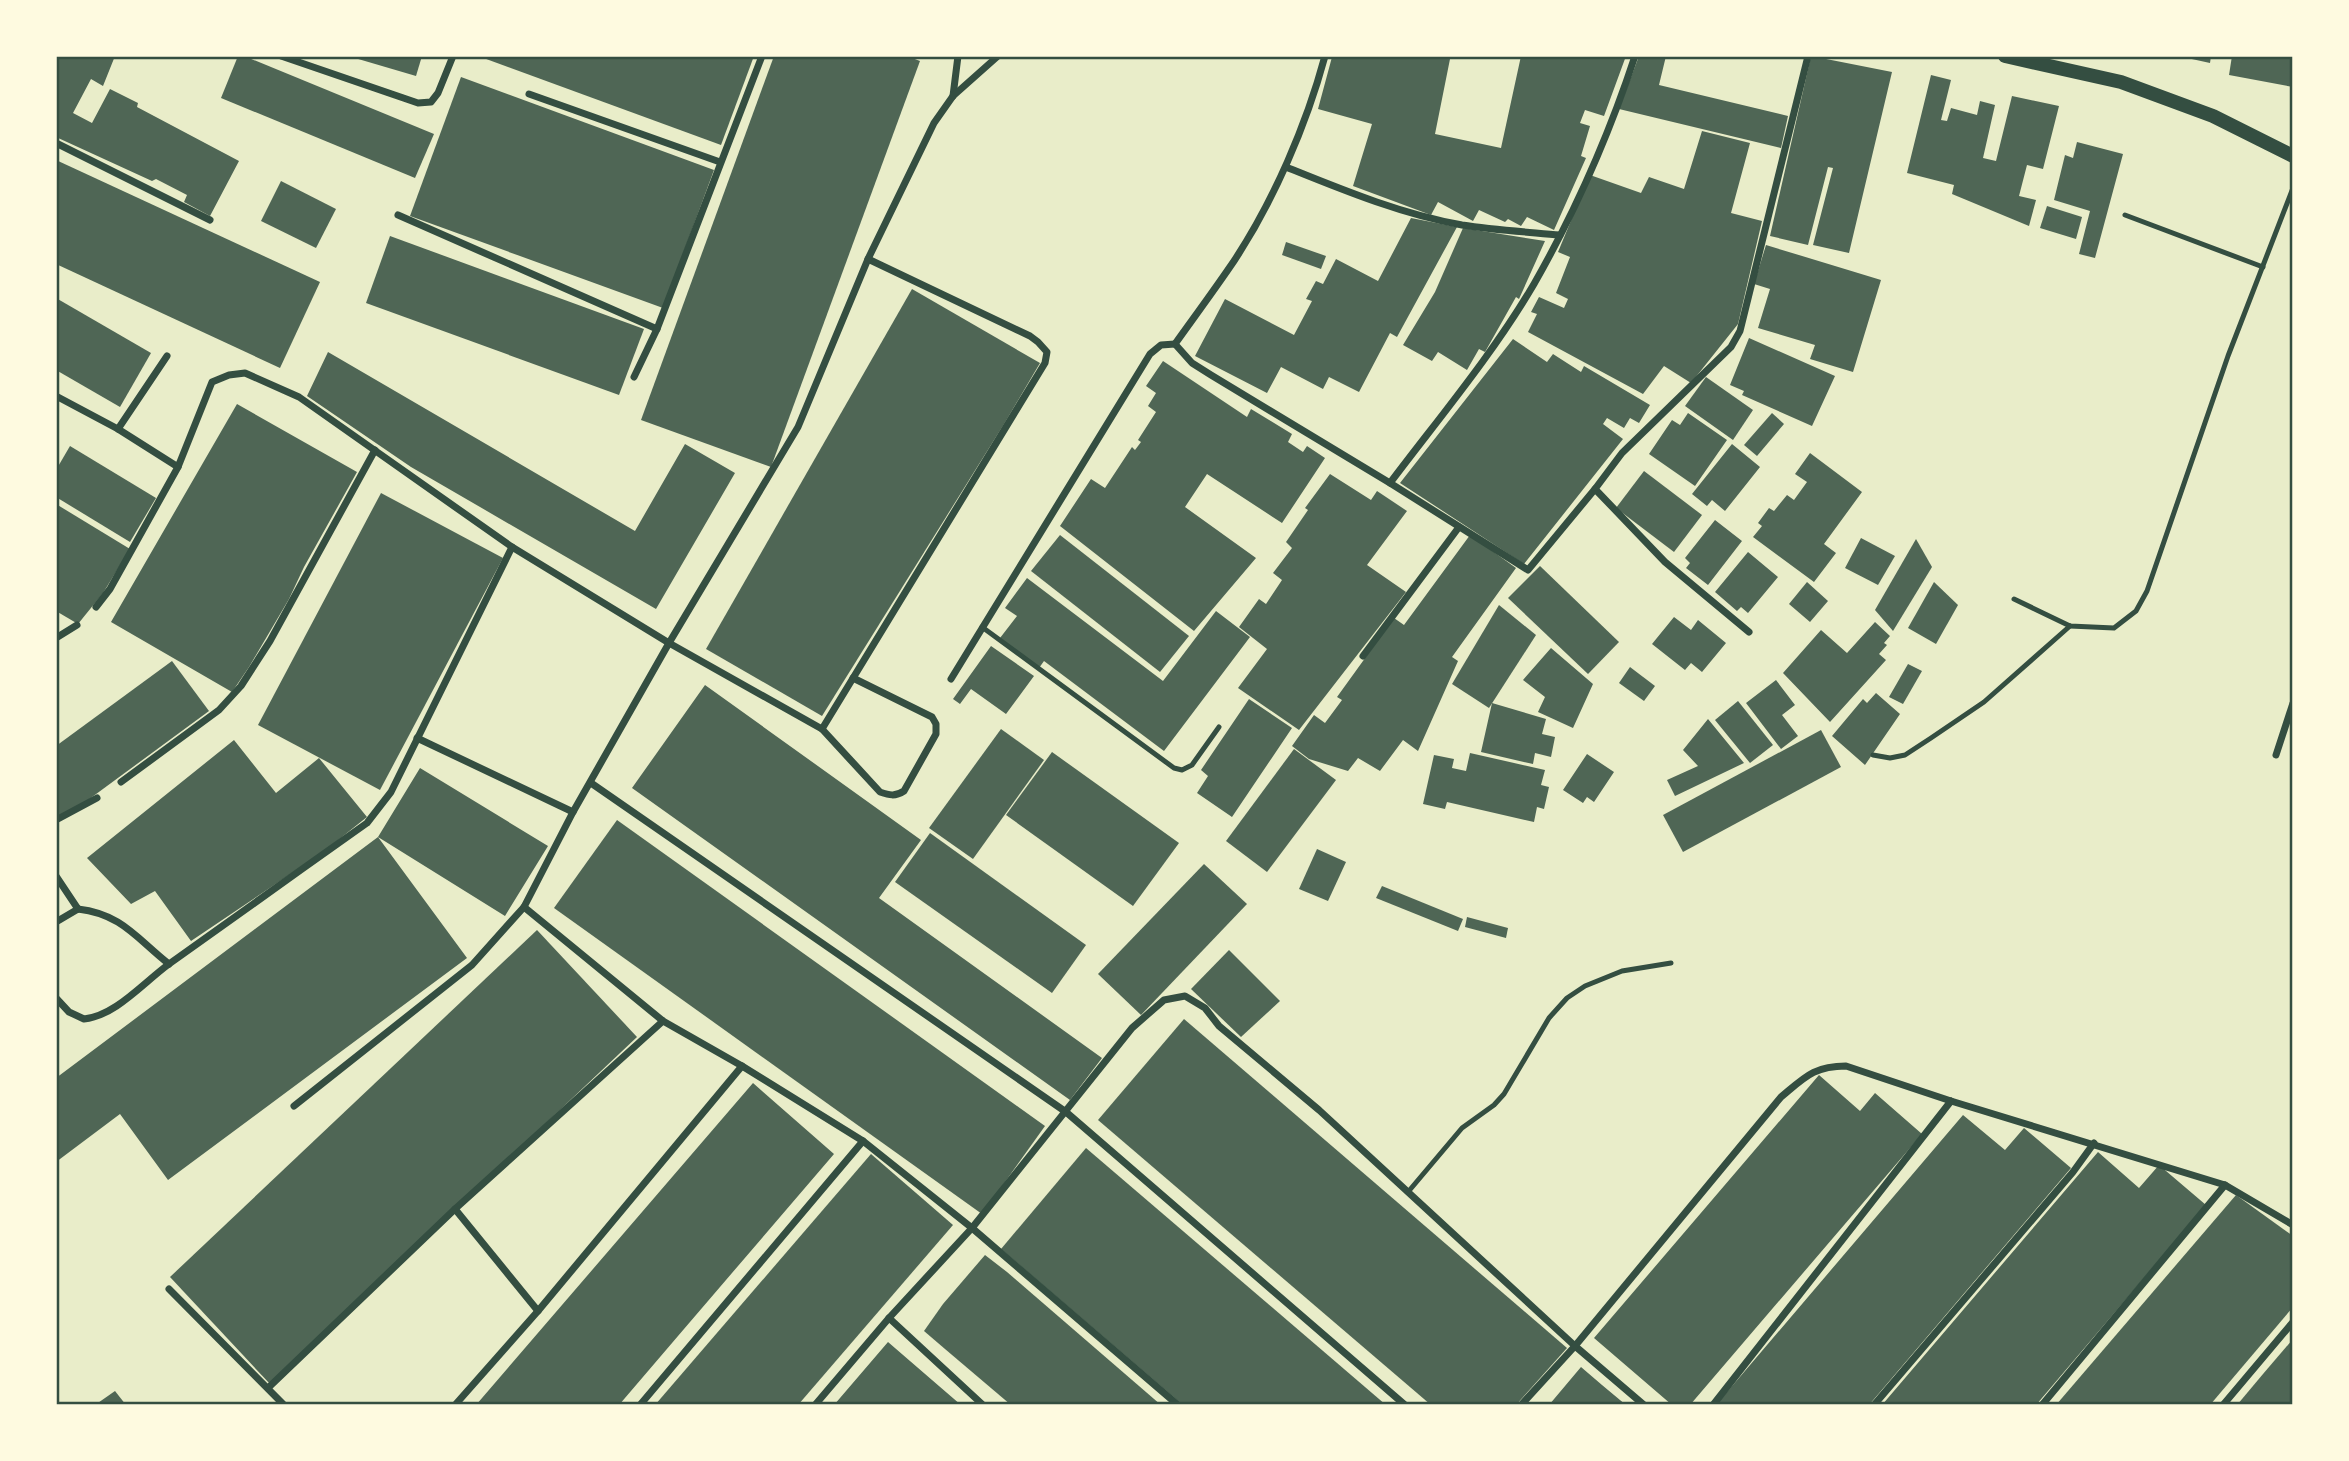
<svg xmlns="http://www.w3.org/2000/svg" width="2349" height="1461" font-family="Roboto,sans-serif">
<rect width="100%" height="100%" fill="#e9edc9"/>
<g fill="#4f6655">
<polygon points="56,56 115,56 103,86 91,79 73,113 92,123 110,89 138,103 137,107 239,161 210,216 184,202 187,195 156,179 152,181 56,137"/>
<polygon points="238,56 244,56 434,134 415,178 221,98"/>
<polygon points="348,56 422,56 416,76"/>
<polygon points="478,56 754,56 721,145"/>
<polygon points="774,56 907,56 920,61 771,467 641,420"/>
<polygon points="1341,56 1438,56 1450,59 1435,134 1501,148 1521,56 1626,56 1604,116 1585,110 1580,123 1590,126 1581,156 1586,158 1554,230 1527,217 1521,226 1508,219 1505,222 1479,210 1473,221 1438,202 1431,215 1353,186 1372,124 1318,109 1332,57 1340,59"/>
<polygon points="1639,56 1666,56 1659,85 1788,116 1781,148 1619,109"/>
<polygon points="1811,56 1892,72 1849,253 1813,245 1833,168 1828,167 1808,245 1770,236"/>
<polygon points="2178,56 2211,56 2210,63"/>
<polygon points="2232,56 2293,56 2293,87 2229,75"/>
<polygon points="1931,75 1951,80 1941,120 1947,121 1951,108 1977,115 1980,101 1995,105 1983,158 1996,161 2012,96 2059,106 2043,169 2027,165 2019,196 2036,200 2029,226 1952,194 1954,185 1907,173"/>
<polygon points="461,77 714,170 663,308 410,216"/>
<polygon points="1702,131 1750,143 1731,213 1762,221 1738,324 1691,383 1664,366 1643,394 1528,332 1537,314 1531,312 1539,297 1564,308 1568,299 1556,293 1570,257 1558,252 1590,175 1641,193 1649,177 1684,189"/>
<polygon points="2077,142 2123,154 2095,258 2079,254 2090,211 2054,200 2065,155 2073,158"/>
<polygon points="56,160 320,282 280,368 56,264"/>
<polygon points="281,181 336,209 316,248 261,221"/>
<polygon points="2047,206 2082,217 2076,239 2040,228"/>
<polygon points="1411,218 1457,227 1397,337 1390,333 1359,392 1329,377 1323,389 1281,367 1267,393 1195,356 1225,299 1294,335 1312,301 1306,299 1316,281 1323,284 1336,259 1378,281"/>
<polygon points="1463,228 1545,241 1519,299 1516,297 1485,352 1479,349 1467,370 1438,352 1432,361 1403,345 1435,292"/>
<polygon points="390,236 644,329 619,395 366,303"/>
<polygon points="1286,242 1326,256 1321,269 1282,255"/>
<polygon points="1766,245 1881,280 1853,372 1810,359 1815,345 1758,328 1770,289 1754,284"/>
<polygon points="912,289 1040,363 1004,424 822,716 706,649"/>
<polygon points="56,298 151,353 120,407 56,370"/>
<polygon points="1749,338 1835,376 1812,426 1742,395 1744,391 1730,385"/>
<polygon points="1513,339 1547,362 1553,354 1581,372 1584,366 1650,405 1639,423 1630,418 1624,428 1607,418 1603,424 1623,439 1524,564 1400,483"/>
<polygon points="328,352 635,531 685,444 735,473 656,609 411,467 307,396"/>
<polygon points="1163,361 1247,417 1251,409 1292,434 1288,442 1303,452 1307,446 1325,458 1282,523 1207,474 1185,507 1256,558 1194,631 1060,526 1091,479 1105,488 1132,447 1135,450 1141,442 1138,440 1156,412 1148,406 1156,393 1146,386"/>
<polygon points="1706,377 1753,410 1733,440 1685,406"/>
<polygon points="237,404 357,472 304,567 289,599 249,667 232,692 111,622"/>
<polygon points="1688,413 1727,440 1695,486 1649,454 1672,420 1680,425"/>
<polygon points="1772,413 1784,424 1757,456 1744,445"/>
<polygon points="1732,444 1760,467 1725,511 1712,500 1707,506 1692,494"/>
<polygon points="70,446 156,498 130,542 56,497 56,470"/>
<polygon points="1810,453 1862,492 1824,544 1836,553 1814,582 1753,537 1762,526 1758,523 1769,508 1774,511 1787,495 1794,500 1807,482 1795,474"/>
<polygon points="1644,471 1702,515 1674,552 1616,508"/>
<polygon points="1330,474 1371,500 1377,491 1407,511 1367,565 1406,592 1299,730 1238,688 1267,649 1239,627 1259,599 1266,604 1282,580 1273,573 1292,548 1286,542 1308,510 1305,508"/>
<polygon points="381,493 503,558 380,790 258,725"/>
<polygon points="56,504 130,549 103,593 78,624 56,611"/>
<polygon points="1715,520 1742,541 1708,585 1686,568 1690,563 1685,558"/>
<polygon points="1060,535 1189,636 1160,672 1031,571"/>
<polygon points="1470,535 1516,568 1452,657 1458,661 1418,751 1403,740 1380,771 1358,758 1348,771 1309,759 1292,746 1314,715 1325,723 1342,700 1337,697 1394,618 1404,625"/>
<polygon points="1861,538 1895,556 1878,585 1845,568"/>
<polygon points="1916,539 1932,567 1893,631 1875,610"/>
<polygon points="1748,552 1778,577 1748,613 1741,607 1737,611 1715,592"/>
<polygon points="1540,566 1619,642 1588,674 1508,598"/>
<polygon points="1027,578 1163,681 1216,611 1250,637 1164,751 1044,661 1039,668 1000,638 1017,616 1005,608"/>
<polygon points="1807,582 1828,601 1810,622 1789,604"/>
<polygon points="1934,582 1958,605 1936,644 1908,628"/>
<polygon points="1499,605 1536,635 1489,708 1452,684"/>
<polygon points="1674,617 1691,630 1698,620 1726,643 1702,672 1691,663 1685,670 1652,644"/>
<polygon points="1875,622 1890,636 1884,643 1887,645 1879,654 1886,660 1830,722 1783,673 1821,630 1847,653"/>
<polygon points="991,646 1034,676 1006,714 971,689 960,704 953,699"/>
<polygon points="1551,648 1593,684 1573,728 1538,712 1545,697 1523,680"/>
<polygon points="172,661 209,711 88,800 56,818 56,746"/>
<polygon points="1908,664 1922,671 1903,704 1889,697"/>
<polygon points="1630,667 1655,686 1644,701 1619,683"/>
<polygon points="1776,680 1795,705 1782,715 1798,736 1781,749 1746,703"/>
<polygon points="705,685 921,840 879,898 1102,1058 1070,1100 632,788"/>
<polygon points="1876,693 1900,714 1865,765 1832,736 1863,699 1867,703"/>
<polygon points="1249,699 1292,728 1232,817 1197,793 1208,776 1201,770"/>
<polygon points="1738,701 1773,745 1750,763 1715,720"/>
<polygon points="1492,703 1546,719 1542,734 1555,737 1551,757 1535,753 1533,764 1481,752"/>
<polygon points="1708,719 1744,763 1675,796 1667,780 1698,766 1683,750"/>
<polygon points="1001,729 1044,760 973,859 929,828"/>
<polygon points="1821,730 1841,767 1683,852 1663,815"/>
<polygon points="234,740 276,793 319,758 367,817 323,852 191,941 155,891 131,904 87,858"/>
<polygon points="1294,749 1336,780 1267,872 1226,841"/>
<polygon points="1052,752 1179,843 1133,906 1006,815"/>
<polygon points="1470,753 1545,770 1541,785 1549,787 1544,809 1537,807 1534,822 1447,802 1445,809 1423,804 1434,755 1454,759 1452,768 1466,771"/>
<polygon points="1587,754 1614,772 1594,802 1587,797 1583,803 1563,790"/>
<polygon points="420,768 548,846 505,916 378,837 467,958 168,1180 120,1114 56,1162 56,1078 378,837"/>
<polygon points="617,820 1045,1126 982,1214 554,908"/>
<polygon points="930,833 1086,945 1052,993 895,882"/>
<polygon points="1317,849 1346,862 1328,901 1299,889"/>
<polygon points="1204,864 1247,904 1141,1015 1098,974"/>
<polygon points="1382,886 1463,919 1458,931 1376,898"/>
<polygon points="1467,917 1508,928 1506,938 1465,927"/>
<polygon points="537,930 637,1037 270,1384 170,1277"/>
<polygon points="1229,950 1280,1001 1241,1037 1191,989"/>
<polygon points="1184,1019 1567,1348 1516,1405 1431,1405 1098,1120"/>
<polygon points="1819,1075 1860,1111 1875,1093 1922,1134 1690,1405 1672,1405 1594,1338"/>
<polygon points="753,1083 834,1154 678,1336 619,1405 476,1405"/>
<polygon points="1963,1115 2005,1150 2024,1128 2071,1168 1869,1405 1716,1405"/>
<polygon points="1086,1148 1246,1285 1386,1405 1183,1405 1001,1249"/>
<polygon points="2098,1152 2139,1188 2159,1165 2206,1205 2036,1405 1882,1405"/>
<polygon points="871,1154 953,1225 798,1405 655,1405"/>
<polygon points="2236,1195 2293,1236 2293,1307 2210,1405 2056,1405"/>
<polygon points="985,1255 1007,1272 1161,1405 1011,1405 945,1349 924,1331 943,1304"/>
<polygon points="2293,1339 2293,1405 2237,1405 2263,1374"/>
<polygon points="888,1342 932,1380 961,1405 834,1405"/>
<polygon points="1581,1367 1602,1385 1626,1405 1549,1405"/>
<polygon points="115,1391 126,1405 95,1405"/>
</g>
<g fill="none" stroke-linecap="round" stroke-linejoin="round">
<g stroke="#344e41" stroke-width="5">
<polyline points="2125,215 2263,267"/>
<polyline points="2014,599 2070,626 2114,628 2136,611 2147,591 2228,356 2293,188"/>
<polyline points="982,627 1174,768 1182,770 1192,765 1219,727"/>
<polyline points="1873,755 1890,758 1905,755 1931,738 1984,702 2070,626"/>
<polyline points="1408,1192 1462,1128 1494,1105 1504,1094 1549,1018 1567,998 1585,986 1622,971 1671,963"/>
</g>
<g stroke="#344e41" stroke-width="7">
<polyline points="281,56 418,103 431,102 438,93 453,56"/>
<polyline points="529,94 720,162"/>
<polyline points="953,96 958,56"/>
<polyline points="56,143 210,220"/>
<path d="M1286,167C1343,190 1401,214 1462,225C1494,230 1527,232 1560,235"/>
<polyline points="398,215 657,329"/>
<polyline points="1175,344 1192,363 1211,375 1390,483 1528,570 1595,489"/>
<path d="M1175,344C1195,316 1215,289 1234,261C1274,200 1306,126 1325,56"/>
<polyline points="634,377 657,329 762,56"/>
<polyline points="56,396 118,429 178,467 212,382 229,375 245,373 299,397 512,547 669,643 822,729 1045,363 1047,352 1038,342 1030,336 868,259"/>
<polyline points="118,429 167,356"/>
<path d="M1390,483C1439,418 1493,354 1534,284C1575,212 1609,135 1635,56"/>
<polyline points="96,607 110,589 178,467"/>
<polyline points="1749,632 1665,562 1595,489 1622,453 1731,347 1740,331 1808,56"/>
<polyline points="56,638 77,625"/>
<polyline points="1363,656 1459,527"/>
<polyline points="951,679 1150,354 1161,345 1175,344"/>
<path d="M822,729L880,792C889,795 895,797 904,791L936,734V724L932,717L853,678"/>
<polyline points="417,738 573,812"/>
<polyline points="2276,755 2293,703"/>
<polyline points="121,782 219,710 241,686 270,641 375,450"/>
<polyline points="591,783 1066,1112 1405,1405"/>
<polyline points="56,820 97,798"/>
<polyline points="56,876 78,909"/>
<polyline points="524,907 663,1021 742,1066 863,1141 972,1228 1178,1405"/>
<path d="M78,909C122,914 137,939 169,964"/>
<polyline points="56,922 78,909"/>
<path d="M56,998L69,1012L84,1019C115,1016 143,983 169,964C234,917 301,870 367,823L391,792L512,547"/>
<polyline points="294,1106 472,965 524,907 573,812 669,643 798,427 868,259 934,123 953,96 998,56"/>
<polyline points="455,1209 538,1311"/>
<polyline points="169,1289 284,1405"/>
<polyline points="889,1318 983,1405"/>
<polyline points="268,1388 455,1209 663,1021"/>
<polyline points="455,1405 538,1311 742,1066"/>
<polyline points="640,1405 863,1141"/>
<polyline points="815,1405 889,1318 972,1228 1132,1028 1164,1000 1185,996 1205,1008 1219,1026 1319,1110 1575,1346 1644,1405"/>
<path d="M1521,1405L1575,1346L1781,1097C1805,1077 1814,1066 1846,1066L1951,1101L2225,1185L2293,1225"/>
<polyline points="1713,1405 1951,1101"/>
<polyline points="1874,1405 2073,1172 2094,1143"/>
<polyline points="2042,1405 2225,1185"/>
<polyline points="2223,1405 2293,1322"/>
</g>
<polyline stroke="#344e41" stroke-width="14" points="2005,56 2121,82 2213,116 2293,156"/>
</g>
<rect width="2349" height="1461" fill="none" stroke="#fefae0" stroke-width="116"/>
<rect x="58" y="58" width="2233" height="1345" fill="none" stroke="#344e41" stroke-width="2.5"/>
</svg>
